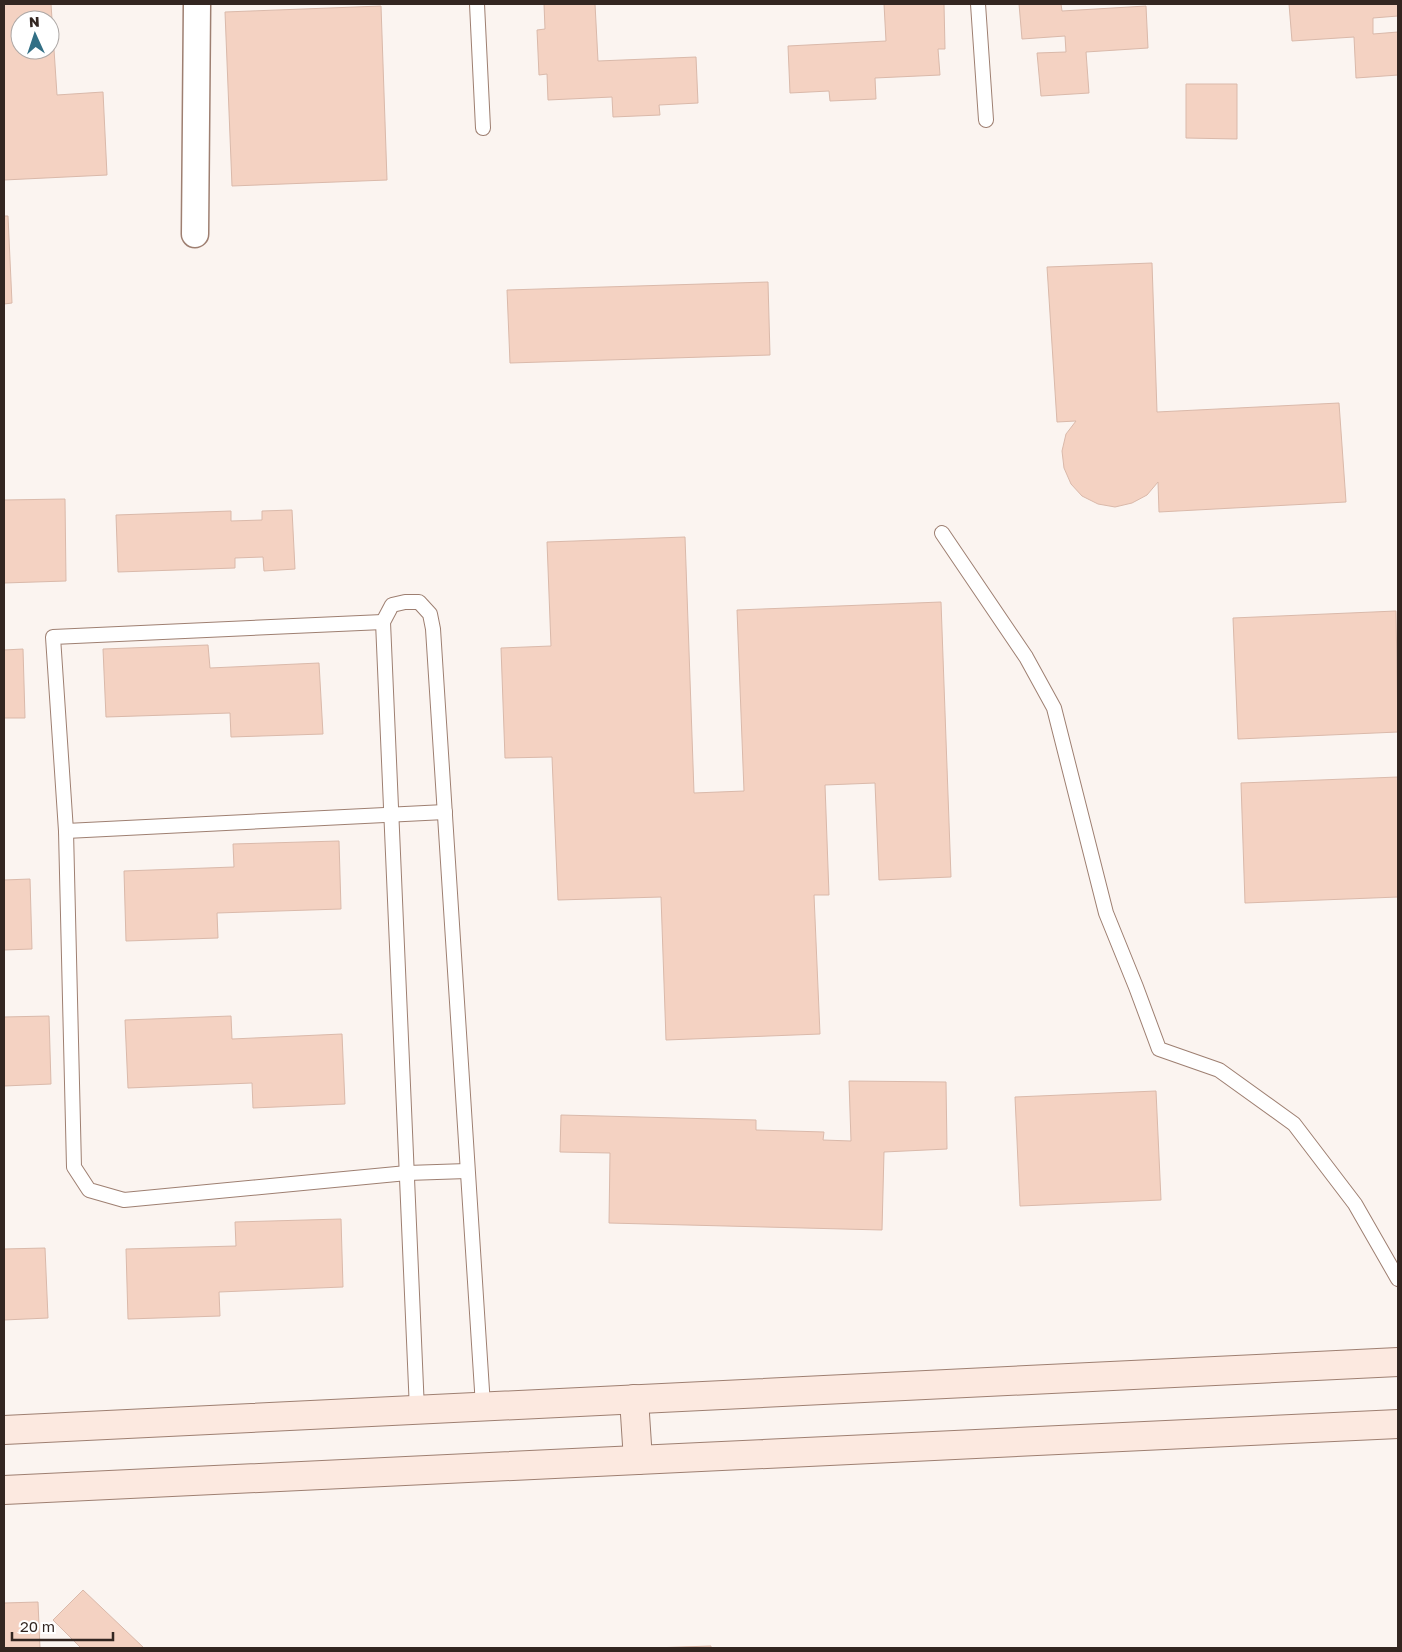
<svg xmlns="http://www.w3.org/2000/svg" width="1402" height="1652" font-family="'Golos Text',sans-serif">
<rect width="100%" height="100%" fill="#fbf4f0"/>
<g fill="#f4d2c2" stroke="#dab9aa" fill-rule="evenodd">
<path d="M4,4H51L57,95L103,92L107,175L4,180ZM20,20H50V50H20Z"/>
<polygon points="544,4 595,4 598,61 696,57 698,103 659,105 660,115 613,117 612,97 548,100 547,74 539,75 537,30 545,29"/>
<polygon points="884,4 944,4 945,49 938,49 940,75 875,78 876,99 830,101 829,91 790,93 788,46 886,41"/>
<polygon points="1019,4 1061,4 1062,11 1146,6 1148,48 1086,52 1089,93 1041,96 1037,53 1066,52 1065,36 1022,39"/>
<polygon points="1289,4 1398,4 1398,16 1373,18 1373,34 1398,32 1398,75 1356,78 1354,37 1292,41"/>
<polygon points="381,6 387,180 232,186 225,12"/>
<polygon points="1186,84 1237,84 1237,139 1186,138"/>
<polygon points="4,216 8,216 12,303 4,304"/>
<polygon points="1152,263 1157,412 1339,403 1346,502 1159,512 1158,482 1147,495 1132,503 1115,507 1098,504 1082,496 1071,484 1064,468 1062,451 1066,434 1076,421 1057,422 1047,267"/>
<polygon points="768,282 770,355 510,363 507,290"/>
<polygon points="65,499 66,581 4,583 4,500"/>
<polygon points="292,510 295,569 264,571 263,557 235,558 235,568 118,572 116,515 231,511 231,521 262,520 262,511"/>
<polygon points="685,537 694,793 744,791 737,610 941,602 951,877 879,880 875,783 825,785 829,895 814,895 820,1034 666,1040 661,897 558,900 552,757 505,758 501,648 551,646 547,542"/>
<polygon points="1396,611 1398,732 1238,739 1233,618"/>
<polygon points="208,645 210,668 319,663 323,734 231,737 230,713 106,717 103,649"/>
<polygon points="23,649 25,718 4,718 4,650"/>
<polygon points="1398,777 1398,897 1245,903 1241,783"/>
<polygon points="339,841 341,909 217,913 218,938 126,941 124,871 234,867 233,844"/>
<polygon points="30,879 32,949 4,950 4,880"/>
<polygon points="49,1016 51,1084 4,1086 4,1017"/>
<polygon points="231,1016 232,1039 342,1034 345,1104 253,1108 252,1083 128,1088 125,1020"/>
<polygon points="849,1081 946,1082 947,1149 884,1152 882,1230 609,1223 610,1153 560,1152 561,1115 756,1120 756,1130 824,1132 823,1140 851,1141"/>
<polygon points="1156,1091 1161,1200 1020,1206 1015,1097"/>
<polygon points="341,1219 343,1287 219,1292 220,1316 128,1319 126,1249 236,1246 235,1222"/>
<polygon points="45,1248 48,1318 4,1320 4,1249"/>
<polygon points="83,1590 144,1648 81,1648 53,1620"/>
<polygon points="38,1602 40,1648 4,1648 4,1603"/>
<polygon points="711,1646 711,1648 652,1648"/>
</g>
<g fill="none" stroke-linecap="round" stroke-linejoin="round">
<defs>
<g id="lane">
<polyline points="477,4 483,128"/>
<polyline points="978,4 986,120"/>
<polyline points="942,533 1026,657 1054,708 1106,913 1136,987 1159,1049 1219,1070 1294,1124 1355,1204 1398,1279"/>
<polyline points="383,622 53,637 66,831 74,1167 89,1190 124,1200 407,1173 467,1171"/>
<polyline points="66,831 445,812"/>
<polyline points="417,1410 383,622 392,605 405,602 419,602 430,614 433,629 483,1406"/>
</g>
<polyline id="street" points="195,234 197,4"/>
<g id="secondary">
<polyline points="634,1399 638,1460"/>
<polyline points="4,1430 1398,1362"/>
<polyline points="4,1490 1398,1424"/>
</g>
</defs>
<use href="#lane" stroke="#9e7f71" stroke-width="16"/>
<use href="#street" stroke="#9e7f71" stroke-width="29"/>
<use href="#secondary" stroke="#9e7f71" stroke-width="30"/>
<use href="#lane" stroke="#fff" stroke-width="14"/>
<use href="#street" stroke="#fff" stroke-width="26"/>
<use href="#secondary" stroke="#fce9e0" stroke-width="28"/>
</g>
<rect width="1402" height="1652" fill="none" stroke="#332621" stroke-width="10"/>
<g transform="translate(35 35) rotate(357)"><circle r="24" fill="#ffffff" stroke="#ada8a6"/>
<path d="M0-4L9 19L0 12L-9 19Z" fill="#326f85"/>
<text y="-8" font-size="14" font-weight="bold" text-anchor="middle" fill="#332621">N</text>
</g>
<path d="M12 1632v8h101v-8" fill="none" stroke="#332621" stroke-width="2.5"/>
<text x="20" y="1632" font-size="15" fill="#332621" stroke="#ffffff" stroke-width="4" paint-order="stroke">20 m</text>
</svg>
